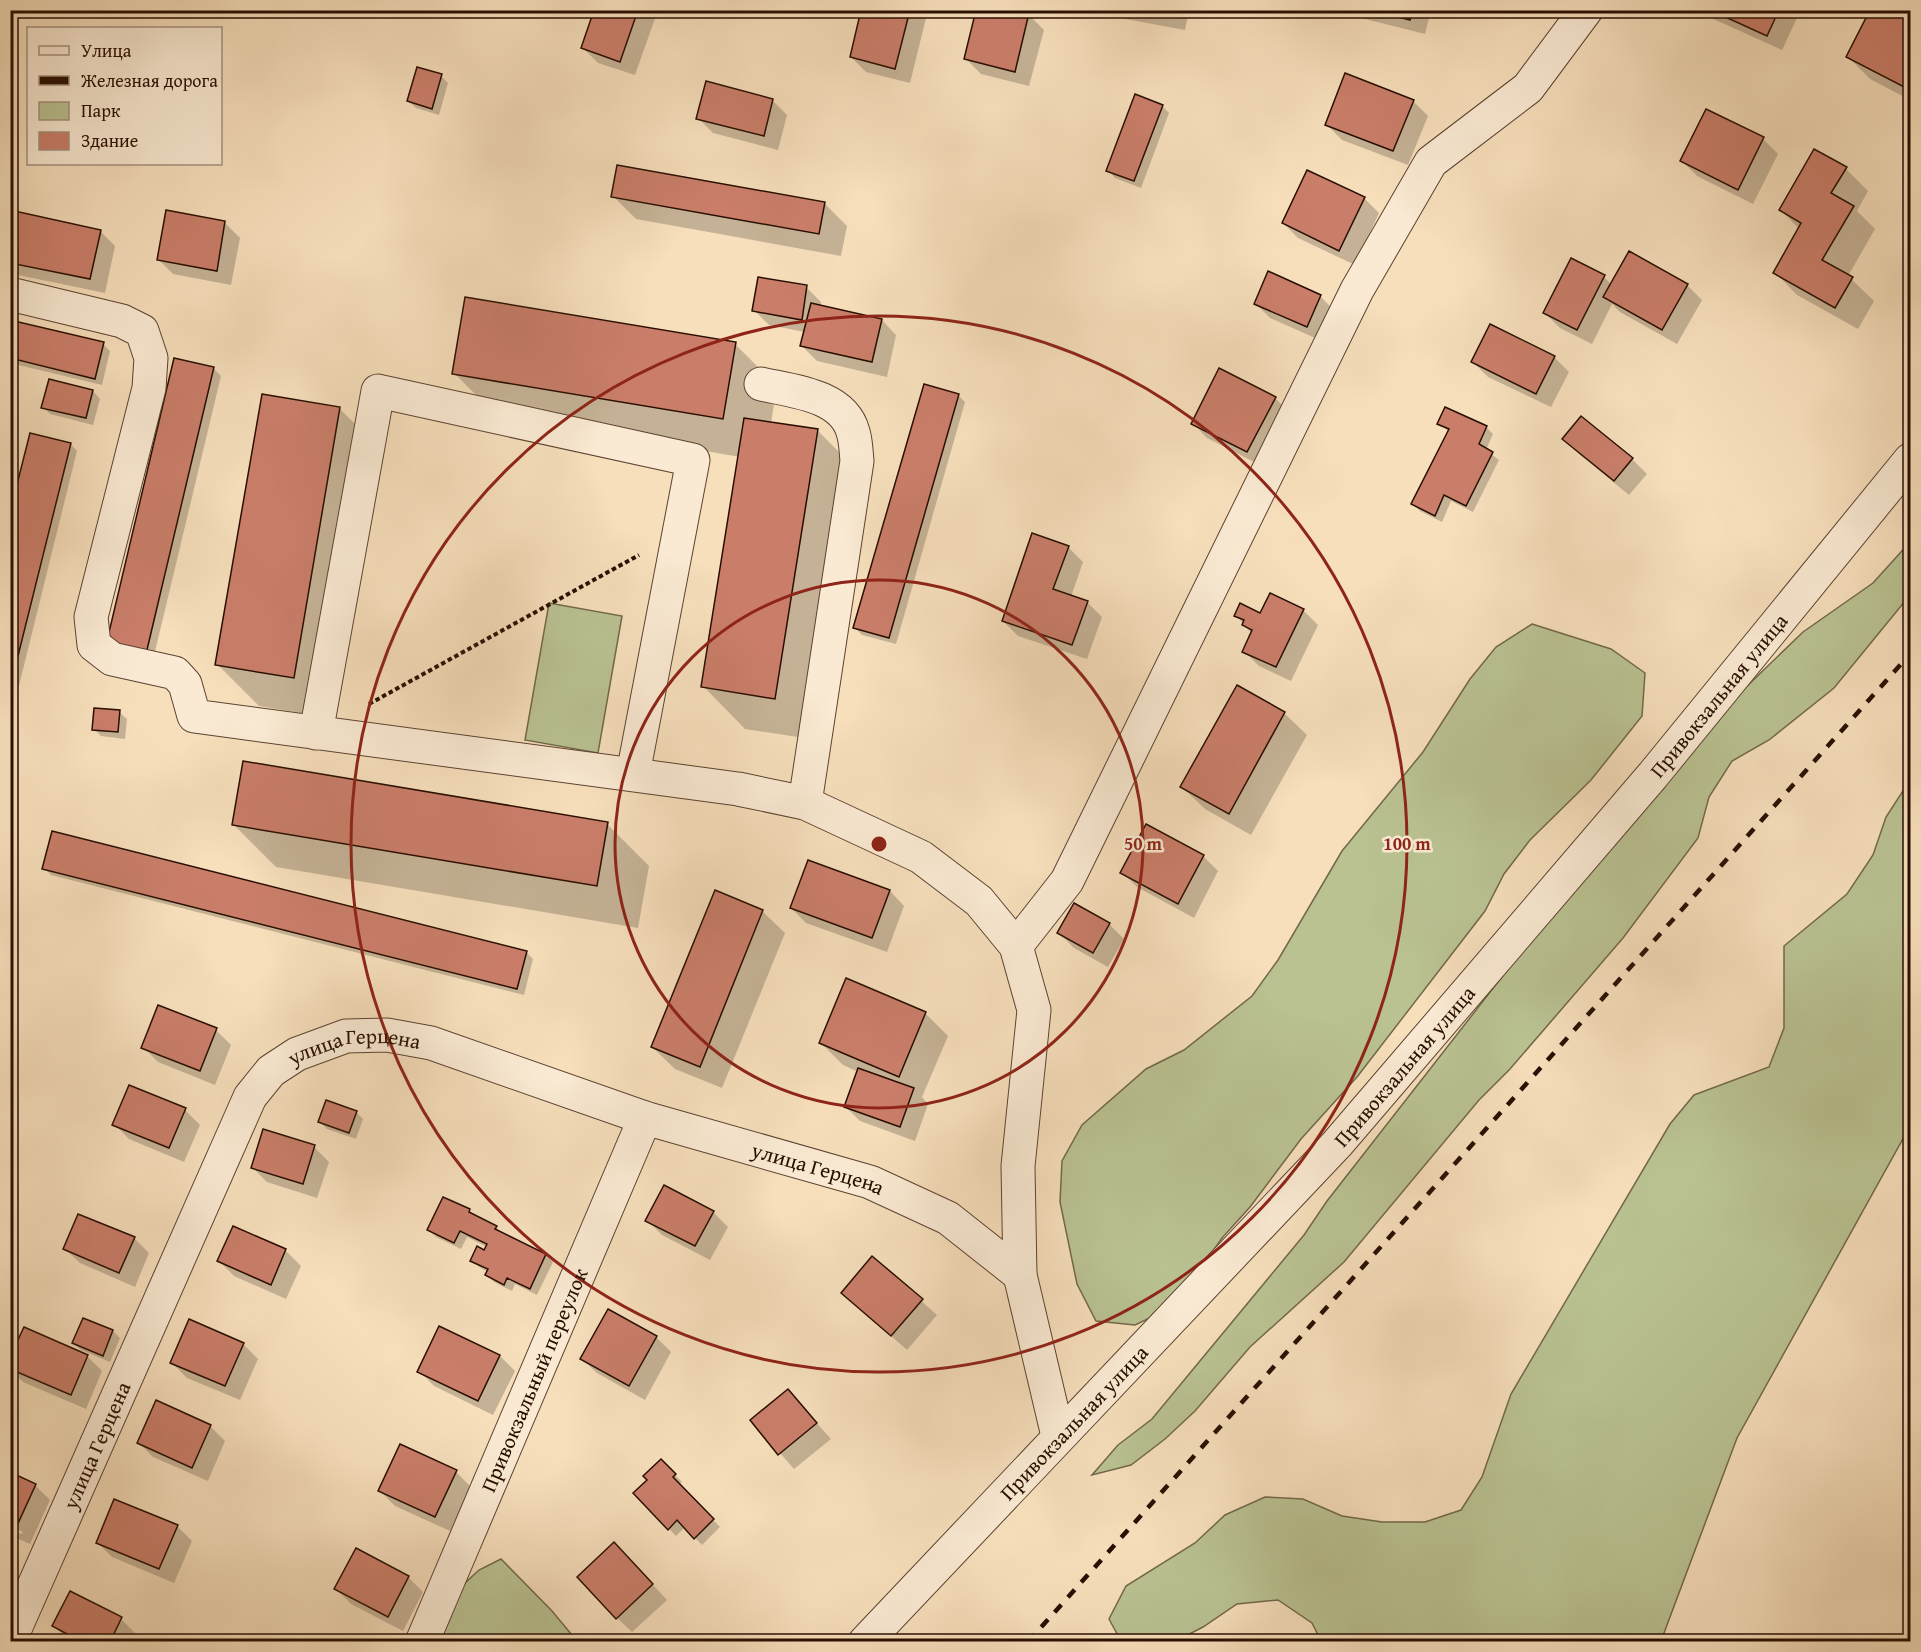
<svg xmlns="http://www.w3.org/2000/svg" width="1921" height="1652" font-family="'Gentium Book Plus',serif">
<rect width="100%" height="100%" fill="#f7dfbc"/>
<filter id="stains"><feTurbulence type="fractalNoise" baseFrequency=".00333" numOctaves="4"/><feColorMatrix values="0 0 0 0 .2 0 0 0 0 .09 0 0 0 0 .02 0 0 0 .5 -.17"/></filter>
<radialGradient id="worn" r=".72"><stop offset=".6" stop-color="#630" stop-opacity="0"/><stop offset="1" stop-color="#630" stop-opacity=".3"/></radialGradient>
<g fill="#bac292" stroke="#71684a" stroke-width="1.5">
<polygon points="1910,542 1910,595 1834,688 1769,740 1732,761 1709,797 1698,838 1623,938 1510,1069 1479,1100 1344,1262 1250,1347 1195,1411 1165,1439 1131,1465 1092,1475 1118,1445 1152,1419 1304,1235 1327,1201 1651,786 1743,690 1803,632 1873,583"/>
<polygon points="549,603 622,616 598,753 525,740"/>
<polygon points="1532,624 1611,649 1645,673 1642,716 1591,780 1530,840 1504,874 1485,911 1357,1077 1301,1139 1250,1207 1222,1238 1175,1306 1135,1325 1096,1321 1077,1284 1060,1202 1062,1161 1082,1125 1146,1069 1184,1050 1252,996 1278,960 1342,851 1423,752 1470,679 1496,647"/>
<polygon points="1910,780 1910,1126 1737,1438 1661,1641 1321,1641 1312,1623 1278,1600 1237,1604 1203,1627 1176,1641 1121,1641 1109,1619 1126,1586 1195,1543 1225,1515 1265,1497 1303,1499 1342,1516 1382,1522 1425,1522 1461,1510 1482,1477 1511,1394 1670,1124 1694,1095 1769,1067 1784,1028 1784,946 1847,894 1873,855 1886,817"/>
<polygon points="501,1559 552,1611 577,1641 440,1642 464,1584 479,1570"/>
</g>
<g fill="#0003">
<polygon points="595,10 658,10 635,75 598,63 583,48"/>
<polygon points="863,10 928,10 910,83 866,72 851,57"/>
<polygon points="1094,10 1189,10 1185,30 1098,14"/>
<polygon points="1353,10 1431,10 1425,34 1361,18"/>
<polygon points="1702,10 1789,10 1797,18 1782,50 1709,17"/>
<polygon points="1871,10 1910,10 1910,100 1870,79 1848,57"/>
<polygon points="1029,15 1044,30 1029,86 981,74 966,59"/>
<polygon points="441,76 448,83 439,115 416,108 408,101"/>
<polygon points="772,100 787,115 778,150 713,133 698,118"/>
<polygon points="1413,101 1428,116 1408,165 1342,140 1327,125"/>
<polygon points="1162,106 1169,113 1141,188 1115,178 1108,170"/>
<polygon points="1763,139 1778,154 1753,204 1697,176 1682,161"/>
<polygon points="1846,169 1868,191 1857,211 1875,229 1848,276 1874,301 1858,329 1797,295 1775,272 1799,229 1781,210"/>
<polygon points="613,196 824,203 847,226 841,256 636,219"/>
<polygon points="1364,198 1379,213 1355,265 1298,238 1283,223"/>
<polygon points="10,212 100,231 115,246 105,293 13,274 10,272"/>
<polygon points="225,223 240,238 231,285 173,274 158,259"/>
<polygon points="1604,277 1612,285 1687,285 1702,300 1677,344 1620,312 1612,304 1592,344 1560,328 1545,313"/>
<polygon points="806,287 821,302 821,306 882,320 896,335 887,377 817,361 802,346 805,332 769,325 754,310"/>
<polygon points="1320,296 1335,311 1322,341 1270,318 1255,303"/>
<polygon points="10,321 103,344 110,351 102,385 10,363"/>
<polygon points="735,344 777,386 771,423 818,431 860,473 817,740 745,729 703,686 740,457 496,415 454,373"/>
<polygon points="1554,357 1569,372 1551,407 1488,377 1473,362"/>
<polygon points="176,360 214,369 221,376 153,660 115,651"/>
<polygon points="50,381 93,391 100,399 93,425 50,414 43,407"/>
<polygon points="958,395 965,402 896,644 862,635 855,628"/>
<polygon points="263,396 340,409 382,451 336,719 259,706 217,664"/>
<polygon points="1275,398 1290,413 1262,466 1207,438 1193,423"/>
<polygon points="1439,423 1486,427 1493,434 1486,450 1499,460 1473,512 1451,501 1442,522 1420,511 1413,504 1449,432"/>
<polygon points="1564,439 1632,459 1647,474 1629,495 1579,454"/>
<polygon points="70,444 77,451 10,722 10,518"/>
<polygon points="1068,547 1083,562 1071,597 1087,602 1102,617 1087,659 1018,636 1003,621"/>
<polygon points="1303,610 1318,625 1291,681 1259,666 1244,651 1252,634 1236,615 1261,615"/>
<polygon points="119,712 127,719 125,739 101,736 94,729"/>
<polygon points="1284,713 1307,735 1251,835 1205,809 1182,787"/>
<polygon points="607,824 649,866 638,928 276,867 234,825"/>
<polygon points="1146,826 1203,856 1218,871 1194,918 1137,887 1122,872"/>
<polygon points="44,868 526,952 533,959 524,995 51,875"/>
<polygon points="890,891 904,906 887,952 806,923 791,908"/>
<polygon points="762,911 785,933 722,1088 675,1069 652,1047"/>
<polygon points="1109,924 1124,939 1108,967 1074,948 1059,933"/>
<polygon points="158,1007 216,1030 231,1045 215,1085 158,1062 143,1047"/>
<polygon points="925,1013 948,1036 922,1097 928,1104 915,1141 860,1121 845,1106 858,1072 843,1065 821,1043"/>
<polygon points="185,1110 200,1125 184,1162 129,1139 114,1124"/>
<polygon points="356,1112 363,1119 356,1139 327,1129 320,1122"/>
<polygon points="314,1147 329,1162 317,1198 267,1182 252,1167"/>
<polygon points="469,1211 476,1218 496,1227 503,1235 546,1255 553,1262 537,1295 515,1284 512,1291 494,1282 487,1275 488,1272 479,1267 472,1260 485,1252 487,1247 467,1237 461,1249 436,1237 429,1230"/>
<polygon points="713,1212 728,1227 710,1260 662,1235 647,1220"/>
<polygon points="234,1228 286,1251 301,1266 286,1299 234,1276 219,1261"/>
<polygon points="134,1238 149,1253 135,1287 80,1263 65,1249"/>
<polygon points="873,1258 937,1315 907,1350 843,1293"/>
<polygon points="83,1320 113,1331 120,1338 110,1362 81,1350 73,1343"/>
<polygon points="440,1328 500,1356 515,1371 493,1415 434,1386 419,1371"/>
<polygon points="656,1337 671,1352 645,1400 597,1373 582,1359"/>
<polygon points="243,1344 258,1359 240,1400 187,1378 172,1363"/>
<polygon points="87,1356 102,1371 86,1409 23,1382 10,1369 10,1361"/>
<polygon points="788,1391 831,1439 794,1469 752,1421"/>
<polygon points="156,1402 210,1426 225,1441 208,1481 153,1457 138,1442"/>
<polygon points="661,1461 682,1482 679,1485 720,1527 702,1545 685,1527 676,1536 635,1493 649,1480"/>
<polygon points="456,1472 471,1487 450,1531 395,1506 380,1491"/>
<polygon points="35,1485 50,1500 30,1544 10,1535 10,1529 21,1534 23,1532 10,1526"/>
<polygon points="177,1526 192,1541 174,1583 112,1557 97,1542"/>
<polygon points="629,1559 667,1600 632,1632 617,1618"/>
<polygon points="408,1577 423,1592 403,1631 351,1604 336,1589"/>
<polygon points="71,1593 121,1619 136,1634 132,1642 69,1641 54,1626"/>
</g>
<g fill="#ca7e6a" stroke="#280e01" stroke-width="1.5">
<polygon points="594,10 638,10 620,62 581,48"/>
<polygon points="861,10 910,10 895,69 850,57"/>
<polygon points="976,10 1018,10 1029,13 1015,72 964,59"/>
<polygon points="1372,10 1413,10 1410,20"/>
<polygon points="1710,10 1779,10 1767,36"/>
<polygon points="1870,10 1910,10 1910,90 1846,57"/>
<polygon points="417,67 442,74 432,109 407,101"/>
<polygon points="1345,73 1414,100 1393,151 1325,125"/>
<polygon points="706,81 773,99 764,136 696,119"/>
<polygon points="1135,94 1163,105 1134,181 1106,171"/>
<polygon points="1706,109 1764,137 1738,190 1680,161"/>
<polygon points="1814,149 1847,167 1831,193 1854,206 1822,260 1853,277 1835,308 1773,273 1801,223 1779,210"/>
<polygon points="617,165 825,202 819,234 611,197"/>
<polygon points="1307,170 1365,197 1339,251 1282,223"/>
<polygon points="10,210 101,230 90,279 10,263"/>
<polygon points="166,210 225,221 217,271 157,260"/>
<polygon points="1629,251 1688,284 1662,330 1603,297"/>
<polygon points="1571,258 1605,275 1577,330 1543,313"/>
<polygon points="1268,271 1321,295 1307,327 1254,304"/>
<polygon points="758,277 807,285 802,320 752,311"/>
<polygon points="465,297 736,342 723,419 452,374"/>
<polygon points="811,303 882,319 872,362 800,346"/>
<polygon points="10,320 104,342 95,379 10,358"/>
<polygon points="1490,324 1555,356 1536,394 1471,362"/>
<polygon points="174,358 214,367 146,654 106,645"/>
<polygon points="1219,368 1276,397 1247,452 1191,424"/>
<polygon points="49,379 93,390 86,418 41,408"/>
<polygon points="924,384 959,394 889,638 853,628"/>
<polygon points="262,394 340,407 294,678 215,665"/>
<polygon points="1445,407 1487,426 1479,444 1493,452 1466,506 1444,495 1435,516 1411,504 1449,429 1437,424"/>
<polygon points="1581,416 1633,458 1614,481 1562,439"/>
<polygon points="744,418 818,429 775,699 701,687"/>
<polygon points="30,433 71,443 10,688 10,512"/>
<polygon points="1032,533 1069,546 1053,589 1088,601 1072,645 1002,621"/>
<polygon points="1270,593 1304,609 1276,667 1242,652 1252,630 1242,625 1244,620 1234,616 1240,603 1260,613"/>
<polygon points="1237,685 1285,712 1229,814 1180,787"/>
<polygon points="94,708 120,710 118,732 92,730"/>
<polygon points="243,761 608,822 597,886 232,825"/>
<polygon points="1146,824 1204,855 1178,904 1120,873"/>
<polygon points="52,831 527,951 517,989 42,869"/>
<polygon points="808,860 890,890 872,938 790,908"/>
<polygon points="715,890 763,910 700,1067 651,1047"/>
<polygon points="1074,903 1110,923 1093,953 1057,933"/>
<polygon points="846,978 926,1012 899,1077 819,1043"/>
<polygon points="158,1005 217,1028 200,1071 141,1048"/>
<polygon points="858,1068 914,1088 900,1127 844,1107"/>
<polygon points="129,1085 186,1108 169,1148 112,1125"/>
<polygon points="326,1100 357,1111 349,1133 318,1122"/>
<polygon points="263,1129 315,1145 303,1184 251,1168"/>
<polygon points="664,1185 714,1211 695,1246 645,1221"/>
<polygon points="443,1197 470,1209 469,1212 497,1226 495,1229 546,1254 530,1289 507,1278 504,1285 485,1275 488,1269 470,1261 477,1246 484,1250 487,1244 460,1231 454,1243 427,1230"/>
<polygon points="78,1214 135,1237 119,1273 63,1249"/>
<polygon points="233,1226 286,1249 271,1285 217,1261"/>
<polygon points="872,1256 923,1299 891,1336 841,1293"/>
<polygon points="608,1309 657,1336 629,1386 580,1359"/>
<polygon points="83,1318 113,1330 103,1356 72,1343"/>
<polygon points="189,1319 244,1343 225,1386 170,1363"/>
<polygon points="439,1326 500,1355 478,1401 417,1372"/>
<polygon points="24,1327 88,1355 71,1395 10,1369 10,1357"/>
<polygon points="788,1389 817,1423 778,1455 750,1420"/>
<polygon points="156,1400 211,1425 192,1468 137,1443"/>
<polygon points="400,1444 457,1470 435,1517 378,1491"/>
<polygon points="661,1459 676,1474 673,1477 714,1519 694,1539 677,1520 668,1530 633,1493 647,1480 643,1476"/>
<polygon points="10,1472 36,1484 15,1530 10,1528"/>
<polygon points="114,1499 178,1525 159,1569 96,1543"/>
<polygon points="614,1542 653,1584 616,1619 577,1577"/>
<polygon points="356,1548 409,1576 388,1617 334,1589"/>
<polygon points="70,1591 122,1617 110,1642 82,1642 52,1626"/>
</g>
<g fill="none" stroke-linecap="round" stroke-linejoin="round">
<defs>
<g id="minor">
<polyline points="10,294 122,321 142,331 151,358 149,388 91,617 94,645 112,659 175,673 185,684 194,716 738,789 805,803 921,857 979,901 1016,946 1034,1010 1018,1166 1020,1275 1058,1436"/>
<path d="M761,384C792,391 843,395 853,432C856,441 856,451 857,461L805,803"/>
<polyline points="316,733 378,391 693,460 633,774"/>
<polyline points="1016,946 1067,881 1357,290 1431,162 1528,88 1586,10"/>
<path id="s1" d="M10,1640L250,1097L271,1071L297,1054L346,1036L387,1035L431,1043L645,1118L870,1182L948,1218L1020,1275"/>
<path id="s2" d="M422,1642L645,1118"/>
<path id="s3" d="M865,1642L1337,1144L1653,775L1910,460"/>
</g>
</defs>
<use href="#minor" stroke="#5c4230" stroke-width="35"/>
<polyline stroke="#280e01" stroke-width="4" stroke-dasharray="4.5 3" stroke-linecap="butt" points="369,704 639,555"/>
<use href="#minor" stroke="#faead3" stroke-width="33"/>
<polyline stroke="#280e01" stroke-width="4.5" stroke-dasharray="10 10" stroke-linecap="butt" points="1028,1642 1910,654"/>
</g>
<g fill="none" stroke="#8f2418" stroke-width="3">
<circle cx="879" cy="844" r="264"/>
<circle cx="879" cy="844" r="528"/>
</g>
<g text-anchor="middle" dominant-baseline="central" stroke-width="5" stroke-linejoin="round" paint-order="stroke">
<g font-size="21" fill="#280e01" stroke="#faead3">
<text stroke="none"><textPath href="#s3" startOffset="1275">Привокзальная улица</textPath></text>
<text stroke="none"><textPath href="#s1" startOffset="717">улица Герцена</textPath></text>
<text stroke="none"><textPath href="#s3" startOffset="789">Привокзальная улица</textPath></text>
<text stroke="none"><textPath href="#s1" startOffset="1203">улица Герцена</textPath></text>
<text stroke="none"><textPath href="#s2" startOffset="285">Привокзальный переулок</textPath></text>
<text stroke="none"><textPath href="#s3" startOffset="303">Привокзальная улица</textPath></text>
<text stroke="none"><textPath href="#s1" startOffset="213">улица Герцена</textPath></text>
</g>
</g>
<circle cx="879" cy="844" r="9" fill="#8f2418" stroke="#faead3" stroke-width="3"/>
<g font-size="18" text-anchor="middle" font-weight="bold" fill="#8f2418" stroke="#faead3" stroke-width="5" stroke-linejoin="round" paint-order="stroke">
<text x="1143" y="850">50 m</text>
<text x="1407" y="850">100 m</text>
</g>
<rect width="1921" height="1652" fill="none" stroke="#f7dfbc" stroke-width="36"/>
<rect x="12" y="12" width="1897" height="1628" fill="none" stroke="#280e01" stroke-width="3"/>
<rect x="18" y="18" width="1885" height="1616" fill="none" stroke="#280e01" stroke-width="1.5"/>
<rect x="27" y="27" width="195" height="138" fill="#faead3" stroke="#a6927f" stroke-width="1.5"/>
<rect x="39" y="46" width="30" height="9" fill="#faead3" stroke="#a6927f" stroke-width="1.5"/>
<text x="81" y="57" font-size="18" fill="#280e01">Улица</text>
<rect x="39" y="76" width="30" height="9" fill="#280e01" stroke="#a6927f" stroke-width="1.5"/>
<text x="81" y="87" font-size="18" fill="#280e01">Железная дорога</text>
<rect x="39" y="102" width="30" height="18" fill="#bac292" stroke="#a6927f" stroke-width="1.5"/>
<text x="81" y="117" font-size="18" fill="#280e01">Парк</text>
<rect x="39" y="132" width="30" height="18" fill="#ca7e6a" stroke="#a6927f" stroke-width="1.5"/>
<text x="81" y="147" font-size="18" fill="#280e01">Здание</text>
<rect width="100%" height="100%" filter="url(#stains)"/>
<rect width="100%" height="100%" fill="url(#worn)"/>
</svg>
